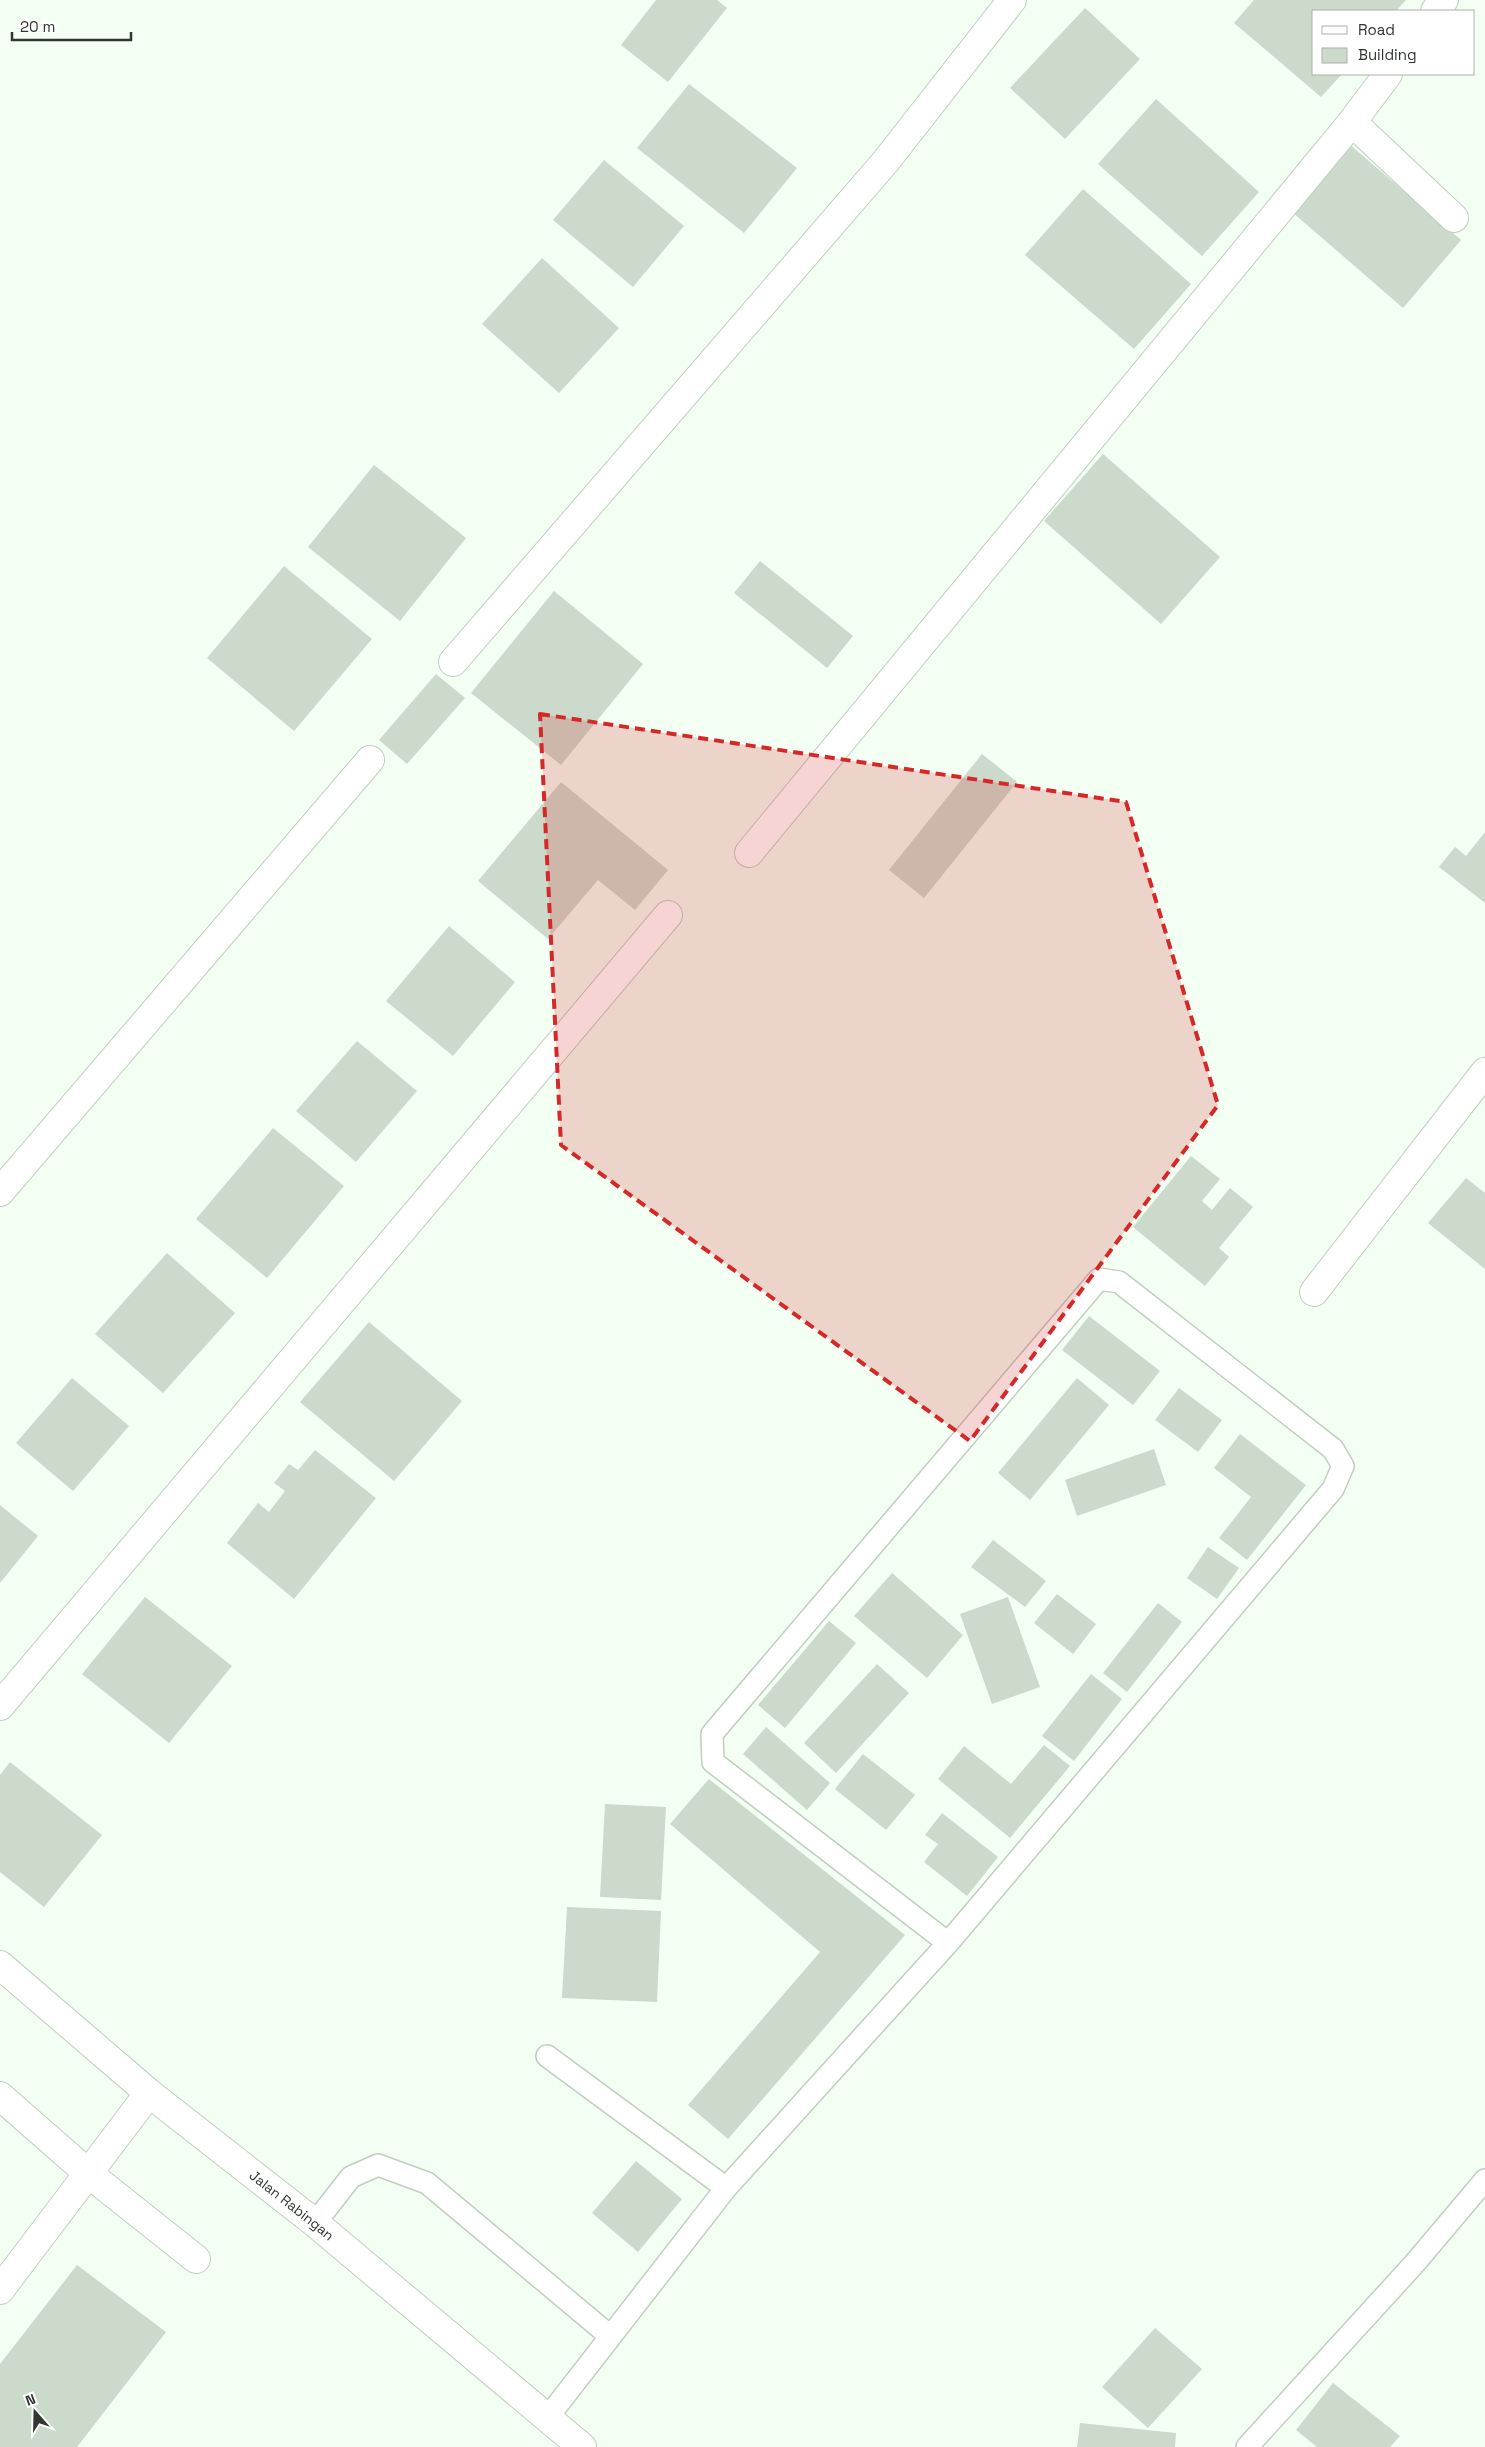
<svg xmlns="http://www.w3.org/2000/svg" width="1485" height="2447" font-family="'Space Grotesk',sans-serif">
<rect width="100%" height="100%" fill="#f3fff3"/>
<g fill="#cbdacb">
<polygon points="656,0 717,0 727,8 668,82 621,45"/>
<polygon points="1254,0 1406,0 1396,11 1314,11 1314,74 1342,74 1321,97 1234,23"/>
<polygon points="1085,8 1140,59 1065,139 1010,88"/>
<polygon points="689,84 797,168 744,233 637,148"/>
<polygon points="1156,99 1259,192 1202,256 1098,164"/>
<polygon points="1349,144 1461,240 1403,308 1291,211"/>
<polygon points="604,160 684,226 633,287 553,220"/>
<polygon points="1083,189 1191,284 1134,349 1025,255"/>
<polygon points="542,258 619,328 559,393 482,324"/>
<polygon points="1103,454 1220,557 1161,624 1044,521"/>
<polygon points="374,465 466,538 400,621 308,547"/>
<polygon points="760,561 853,636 827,668 734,593"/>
<polygon points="284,566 372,639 294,731 207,658"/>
<polygon points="554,591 643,664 561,765 471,693"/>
<polygon points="436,674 465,698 407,764 379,740"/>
<polygon points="982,754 1017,782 924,898 889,870"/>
<polygon points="561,782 668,870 635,910 598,880 548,939 478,881"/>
<polygon points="1485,832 1485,903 1439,867 1455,847 1466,856"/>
<polygon points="449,926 515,982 453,1056 386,1001"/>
<polygon points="357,1041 417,1091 356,1162 296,1111"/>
<polygon points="273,1128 344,1186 267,1278 196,1219"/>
<polygon points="1191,1156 1220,1179 1202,1201 1212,1210 1230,1188 1253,1207 1219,1248 1229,1257 1205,1286 1133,1227"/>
<polygon points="1466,1178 1485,1193 1485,1269 1428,1223"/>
<polygon points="167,1253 235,1313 163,1393 95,1334"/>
<polygon points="1089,1316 1160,1371 1133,1405 1062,1350"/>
<polygon points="369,1322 462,1401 394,1481 300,1402"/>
<polygon points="72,1378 129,1426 73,1491 16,1443"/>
<polygon points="1077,1378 1109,1405 1030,1500 998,1473"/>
<polygon points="1179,1388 1222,1420 1198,1452 1155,1420"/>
<polygon points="1240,1434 1306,1485 1247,1560 1219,1538 1251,1497 1214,1468"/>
<polygon points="1154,1449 1166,1485 1077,1516 1065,1480"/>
<polygon points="315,1450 376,1498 294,1599 227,1543 258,1503 269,1512 285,1491 274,1483 289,1464 298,1470"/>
<polygon points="0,1505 38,1536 0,1583"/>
<polygon points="993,1540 1046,1581 1025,1607 971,1567"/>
<polygon points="1208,1547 1239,1568 1217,1599 1187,1578"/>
<polygon points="892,1573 963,1635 927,1678 854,1616"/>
<polygon points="1057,1594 1096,1624 1073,1654 1034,1623"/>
<polygon points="145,1597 232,1666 169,1743 82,1674"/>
<polygon points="1008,1597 1040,1687 992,1704 960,1614"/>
<polygon points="1158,1603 1182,1622 1127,1692 1103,1673"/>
<polygon points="829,1621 856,1643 785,1728 758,1705"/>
<polygon points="877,1664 909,1693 836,1773 804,1743"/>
<polygon points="1091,1674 1122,1699 1074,1761 1042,1736"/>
<polygon points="766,1727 830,1783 807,1810 743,1754"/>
<polygon points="1044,1745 1070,1766 1010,1838 938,1779 964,1746 1011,1784"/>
<polygon points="863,1754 915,1795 886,1830 835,1789"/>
<polygon points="10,1762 102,1835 44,1907 0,1872 0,1775"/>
<polygon points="709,1779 905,1935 728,2139 688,2105 820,1952 670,1824"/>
<polygon points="605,1804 666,1807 661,1900 600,1897"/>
<polygon points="942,1813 998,1857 967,1896 924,1862 938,1844 925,1835"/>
<polygon points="567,1907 661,1911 657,2002 562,1998"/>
<polygon points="636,2161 682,2199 638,2252 592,2213"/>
<polygon points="77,2265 166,2332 77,2447 0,2447 0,2364"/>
<polygon points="1155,2328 1202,2369 1148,2428 1102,2387"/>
<polygon points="1333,2383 1400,2436 1390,2447 1317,2447 1296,2430"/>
<polygon points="1080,2423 1176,2433 1175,2447 1077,2447"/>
</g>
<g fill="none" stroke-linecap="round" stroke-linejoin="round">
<defs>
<g id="lane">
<polyline points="547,2056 726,2188"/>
<polyline points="315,2223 351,2177 378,2165 427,2183 610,2336"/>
<polyline points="548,2417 726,2188 948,1943 713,1762 712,1734 1099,1279 1119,1282 1333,1449 1343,1466 1333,1489 948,1943"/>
<polyline points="1247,2447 1415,2263 1485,2180"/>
</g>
<g id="street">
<polyline points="1435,11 1444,0"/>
<polyline points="1352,122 1454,218"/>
<polyline points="453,662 886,161 1012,0"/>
<polyline points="749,853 1352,122 1388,74"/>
<polyline points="0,1192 370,760"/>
<polyline points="1314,1292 1485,1072"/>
<polyline points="0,1706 668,915"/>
<path id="s1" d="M0,1965L149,2093L315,2223L582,2447"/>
<polyline points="0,2096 89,2174 196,2259"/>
<polyline points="0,2290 149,2093"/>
</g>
</defs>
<use href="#lane" stroke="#c0cec0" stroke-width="24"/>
<use href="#street" stroke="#c0cec0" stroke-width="30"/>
<use href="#lane" stroke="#fff" stroke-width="21"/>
<use href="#street" stroke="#fff" stroke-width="28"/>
</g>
<path fill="#d62828" fill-opacity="0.2" stroke="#d62828" stroke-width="4" stroke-dasharray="10 6" stroke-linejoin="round" d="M540,714L1126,802L1218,1105L970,1441L561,1145Z"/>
<g text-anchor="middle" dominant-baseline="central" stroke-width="4.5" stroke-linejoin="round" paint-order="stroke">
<g font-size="14" fill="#303630" stroke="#fff">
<text stroke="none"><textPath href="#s1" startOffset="378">Jalan Rabingan</textPath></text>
</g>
</g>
<rect x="1312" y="10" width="162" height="65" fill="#ffffff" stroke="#acafac"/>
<rect x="1322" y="26" width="25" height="8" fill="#ffffff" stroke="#acafac"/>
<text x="1358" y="35" font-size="15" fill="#303630">Road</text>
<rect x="1322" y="48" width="25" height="15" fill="#cbdacb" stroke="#acafac"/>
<text x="1358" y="60" font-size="15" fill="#303630">Building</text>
<g transform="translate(35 2412) rotate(340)" stroke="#ffffff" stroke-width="4" paint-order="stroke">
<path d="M0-4L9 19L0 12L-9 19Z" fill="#303630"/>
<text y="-8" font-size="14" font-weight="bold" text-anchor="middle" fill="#303630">N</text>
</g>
<path d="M12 32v8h119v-8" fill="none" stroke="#303630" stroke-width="2.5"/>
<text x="20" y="32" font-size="15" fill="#303630" stroke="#ffffff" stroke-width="4" paint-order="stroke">20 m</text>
</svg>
